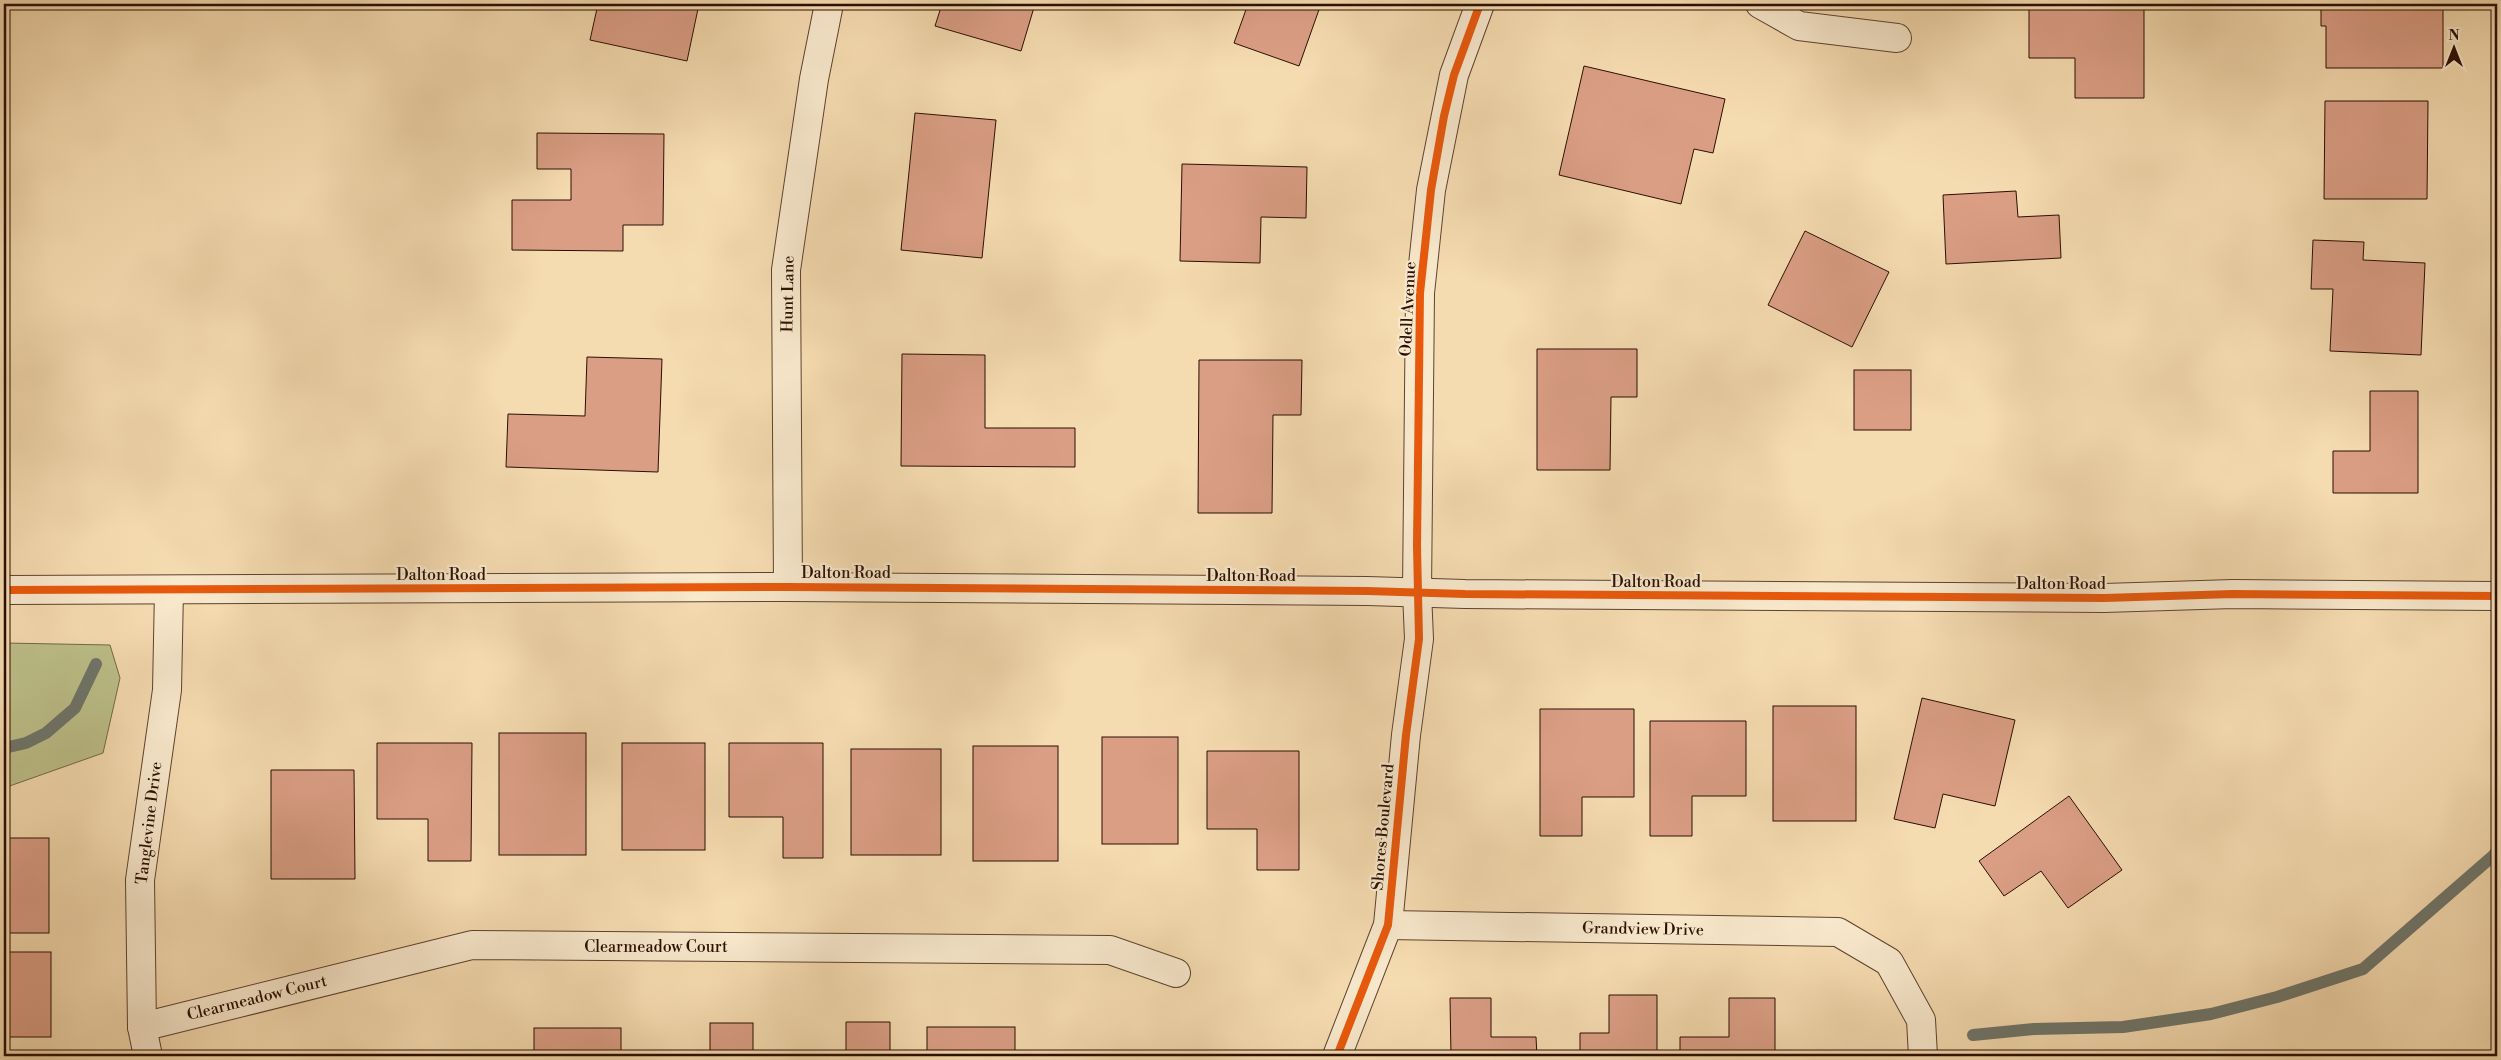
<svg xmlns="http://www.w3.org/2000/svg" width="2501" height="1060" font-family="'Libre Bodoni',serif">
<rect width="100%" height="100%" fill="#f5dbb0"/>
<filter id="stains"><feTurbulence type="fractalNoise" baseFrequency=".004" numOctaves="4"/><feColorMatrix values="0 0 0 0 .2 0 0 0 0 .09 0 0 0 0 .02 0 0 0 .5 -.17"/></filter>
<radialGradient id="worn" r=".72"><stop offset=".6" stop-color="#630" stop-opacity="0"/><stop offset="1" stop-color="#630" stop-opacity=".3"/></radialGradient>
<polygon fill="#bdc08a" stroke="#746846" points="4,643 110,645 120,678 103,753 4,788"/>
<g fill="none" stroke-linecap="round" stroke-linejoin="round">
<g stroke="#6f766b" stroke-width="12">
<polyline points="4,748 26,743 46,733 75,708 96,664"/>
<polyline points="1973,1035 2034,1029 2123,1027 2211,1014 2277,997 2363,969 2494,855 2497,850"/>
</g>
</g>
<g fill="#da9e85" stroke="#2b0f02">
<polygon points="598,4 699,4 687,61 590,40"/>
<polygon points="942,4 1035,4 1021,51 935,26"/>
<polygon points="1248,4 1321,4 1299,66 1234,43"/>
<polygon points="2029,4 2144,4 2144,98 2075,98 2075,58 2029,58"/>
<polygon points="2321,4 2443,4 2443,68 2326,68 2326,26 2321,26"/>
<polygon points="1584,66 1725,99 1713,153 1694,149 1681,204 1559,175"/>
<polygon points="2325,101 2428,101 2427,199 2324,199"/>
<polygon points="915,113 996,120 982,258 901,250"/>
<polygon points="537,133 664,134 663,225 623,225 623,251 512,250 512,200 571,200 571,169 537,169"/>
<polygon points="1182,164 1307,167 1306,218 1261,217 1260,263 1180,261"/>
<polygon points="2016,191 2018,217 2059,215 2061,258 1946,264 1943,195"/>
<polygon points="1805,231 1889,272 1852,347 1768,305"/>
<polygon points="2313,240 2364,242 2363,260 2425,263 2421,355 2330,351 2333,289 2311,289"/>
<polygon points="1537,349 1637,349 1637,397 1611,397 1610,470 1537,470"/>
<polygon points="902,354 985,355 985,428 1075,428 1075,467 901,466"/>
<polygon points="587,357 662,359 658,472 506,467 508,414 585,416"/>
<polygon points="1199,360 1302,360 1301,415 1273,415 1272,513 1198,513"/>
<rect x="1854" y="370" width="57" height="60"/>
<polygon points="2370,391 2418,391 2418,493 2333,493 2333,451 2370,451"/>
<polygon points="1922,698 2015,720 1995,806 1943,794 1935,828 1894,819"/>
<rect x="1773" y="706" width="83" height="115"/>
<polygon points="1540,709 1634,709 1634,797 1582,797 1582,836 1540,836"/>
<polygon points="1650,721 1746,721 1746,796 1692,796 1692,836 1650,836"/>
<rect x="499" y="733" width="87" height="122"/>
<rect x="1102" y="737" width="76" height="107"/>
<polygon points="377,743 472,743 471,861 428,861 428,819 377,819"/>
<rect x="622" y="743" width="83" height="107"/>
<polygon points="729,743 823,743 823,858 783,858 783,817 729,817"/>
<rect x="973" y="746" width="85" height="115"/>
<rect x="851" y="749" width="90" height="106"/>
<polygon points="1207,751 1299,751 1299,870 1257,870 1257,829 1207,829"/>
<polygon points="271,770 354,770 355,879 271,879"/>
<polygon points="2069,796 2122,870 2068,908 2041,871 2004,896 1979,861"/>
<rect x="4" y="838" width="45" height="95"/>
<rect x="4" y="952" width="47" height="85"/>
<polygon points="1609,995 1657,995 1657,1056 1580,1056 1580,1033 1609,1033"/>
<polygon points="1450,998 1491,998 1491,1037 1536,1037 1537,1056 1451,1056"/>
<polygon points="1729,998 1775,998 1775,1056 1680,1056 1680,1037 1729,1037"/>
<polygon points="846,1022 890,1022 890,1056 803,1056 846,1055"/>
<rect x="710" y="1023" width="43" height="33"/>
<rect x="927" y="1027" width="88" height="29"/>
<rect x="534" y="1028" width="87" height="28"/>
</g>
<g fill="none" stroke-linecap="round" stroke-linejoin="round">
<defs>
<g id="minor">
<polyline points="1760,4 1799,26 1897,38"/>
<polyline points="788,587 786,270 814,79 829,4"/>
<polyline points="1417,592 1420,293 1431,190 1454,75 1480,4"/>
<polyline points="1388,925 1838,932 1889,962 1921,1020 1923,1056"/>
<polyline points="142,1027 472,945 1110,950 1176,973"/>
<polyline points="148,1056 142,1027 140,880 167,690 169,590"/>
</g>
<g id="tertiary">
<polyline points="4,590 788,587 1367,591 1465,594 2104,598 2233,594 2497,596"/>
<polyline points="1337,1056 1388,925 1406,735 1419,639 1417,592"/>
</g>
</defs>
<use href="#minor" stroke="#5e422e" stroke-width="30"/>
<use href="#tertiary" stroke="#5e422e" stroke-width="30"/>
<use href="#minor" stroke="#f8e8cc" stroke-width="28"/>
<use href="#tertiary" stroke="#f8e8cc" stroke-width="28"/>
<defs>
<g id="cycleway">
<polyline points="4,590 788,587 1367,591 1465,594 2104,598 2233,594 2497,596"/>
<polyline points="1337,1056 1388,925 1406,735 1419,639 1417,546 1420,293 1431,190 1444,116 1454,75 1480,4"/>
</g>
</defs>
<use href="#cycleway" stroke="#f8e8cc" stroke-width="11"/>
<use href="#cycleway" stroke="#e8590c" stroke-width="8"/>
</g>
<g text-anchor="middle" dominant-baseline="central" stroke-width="4.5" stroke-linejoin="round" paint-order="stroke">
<g font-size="16" fill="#2b0f02" stroke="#f8e8cc">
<text transform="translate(788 294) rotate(-89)">Hunt Lane</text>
<text transform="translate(1408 309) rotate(-87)">Odell Avenue</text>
<text x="846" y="573">Dalton Road</text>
<text x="441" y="575">Dalton Road</text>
<text x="1251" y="576">Dalton Road</text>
<text x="1656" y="582">Dalton Road</text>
<text x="2061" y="584">Dalton Road</text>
<text transform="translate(149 823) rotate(-83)">Tanglevine Drive</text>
<text transform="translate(1383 827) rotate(-85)">Shores Boulevard</text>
<text transform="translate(1643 929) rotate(1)">Grandview Drive</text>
<text x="656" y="947">Clearmeadow Court</text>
<text transform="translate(257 998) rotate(-14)">Clearmeadow Court</text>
</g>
</g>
<rect width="2501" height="1060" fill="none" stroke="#f5dbb0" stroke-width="20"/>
<rect x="5" y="5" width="2491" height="1050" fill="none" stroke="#2b0f02" stroke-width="2.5"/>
<rect x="10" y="10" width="2481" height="1040" fill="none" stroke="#2b0f02"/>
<g transform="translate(2454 48)" stroke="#f8e8cc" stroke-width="4" paint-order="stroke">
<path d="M0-4L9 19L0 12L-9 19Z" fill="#2b0f02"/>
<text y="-8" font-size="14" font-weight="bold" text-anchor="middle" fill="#2b0f02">N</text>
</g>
<rect width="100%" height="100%" filter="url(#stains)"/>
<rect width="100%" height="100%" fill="url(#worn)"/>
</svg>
